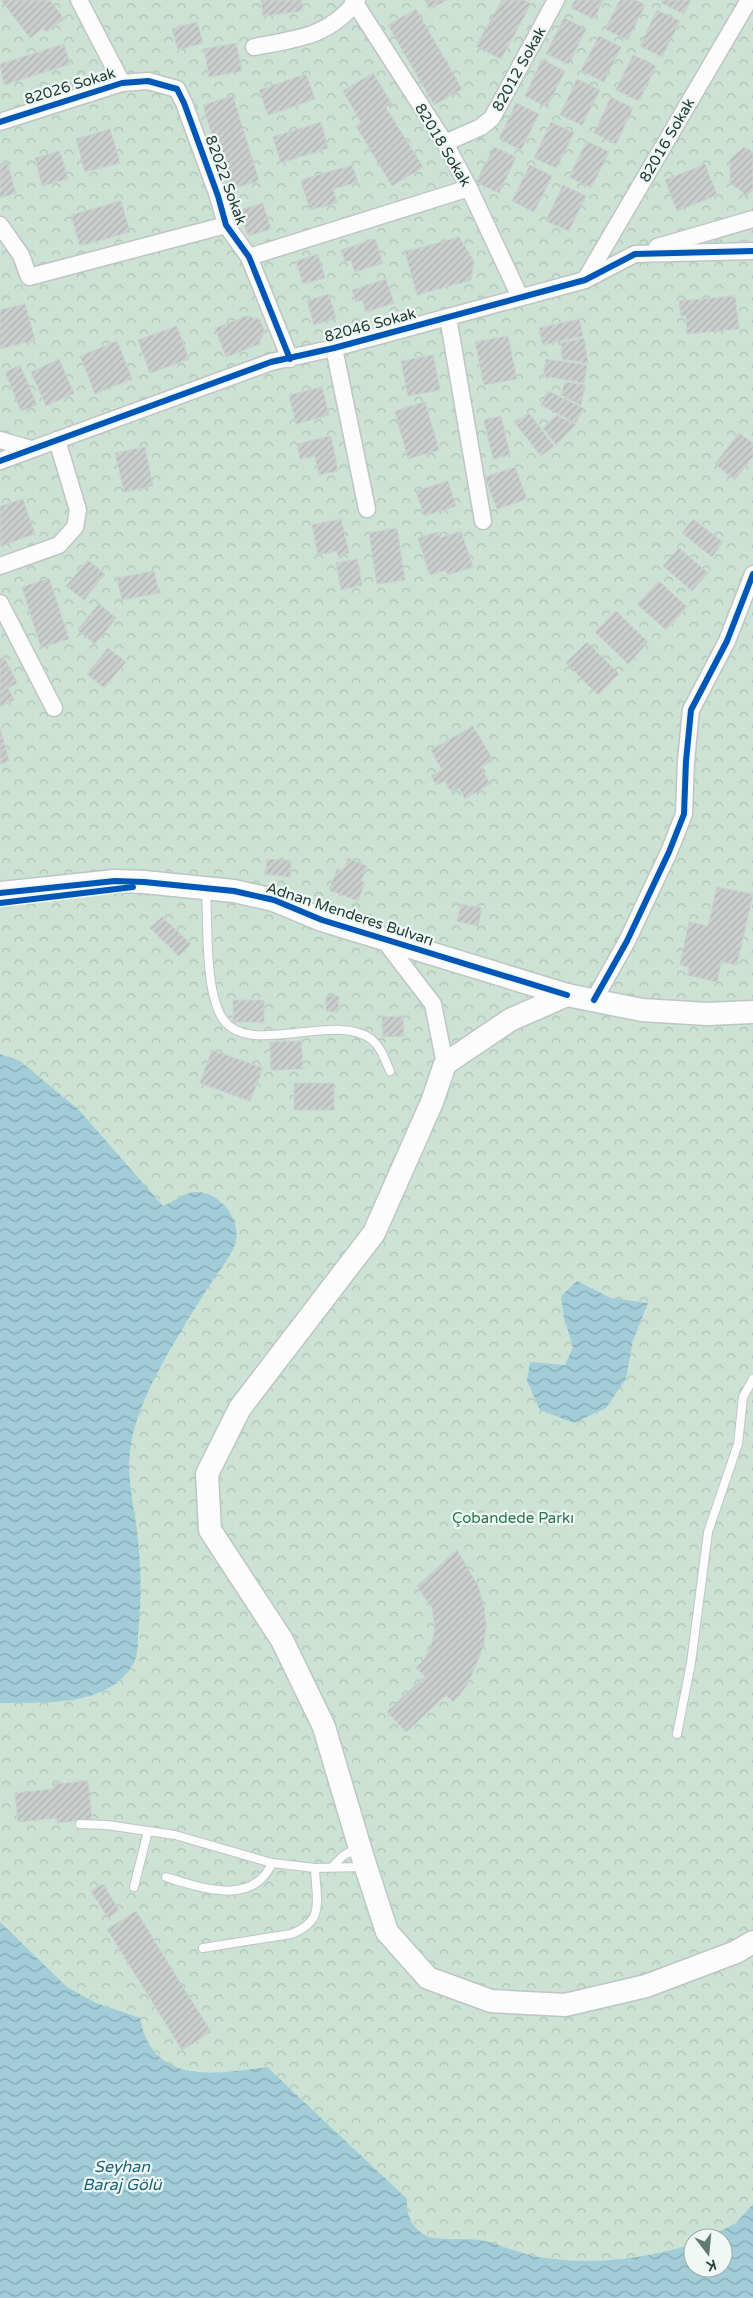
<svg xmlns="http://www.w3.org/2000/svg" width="753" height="2298" font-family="'Varela Round',sans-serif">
<defs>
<pattern id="park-crowns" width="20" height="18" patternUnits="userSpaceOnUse" patternTransform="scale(1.25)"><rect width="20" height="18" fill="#cbe2d4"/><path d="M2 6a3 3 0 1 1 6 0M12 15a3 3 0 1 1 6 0" fill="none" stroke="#aec3b7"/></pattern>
<pattern id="water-waves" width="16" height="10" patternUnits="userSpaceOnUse" patternTransform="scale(1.25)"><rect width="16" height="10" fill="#a2cdd8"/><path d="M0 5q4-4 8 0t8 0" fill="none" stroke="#84a8b0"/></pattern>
<pattern id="building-hatch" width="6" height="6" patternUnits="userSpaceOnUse" patternTransform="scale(1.25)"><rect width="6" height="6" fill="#cacfcd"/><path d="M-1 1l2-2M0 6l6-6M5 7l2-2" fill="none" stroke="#adb3b1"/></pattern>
</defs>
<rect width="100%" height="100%" fill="#e3e8e6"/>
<path fill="url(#park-crowns)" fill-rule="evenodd" d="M0,0H753V2298H0ZM693,2238H723V2268H693Z"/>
<g fill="url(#water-waves)">
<path d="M0,1054L20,1061L79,1110L163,1206C173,1202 184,1193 194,1192C219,1190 243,1220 235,1244C231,1257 215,1276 207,1289C180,1333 139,1394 131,1444C126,1474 133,1501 137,1531C141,1565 142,1599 138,1633C138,1642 138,1658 132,1666C105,1708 44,1702 0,1703Z"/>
<polygon points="577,1281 611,1298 648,1303 633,1340 626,1379 606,1408 574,1423 540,1410 527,1381 530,1362 565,1365 573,1347 564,1318 561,1296"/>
<path d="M0,1922L67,1987L96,2003L140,2018C152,2086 216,2074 267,2067L407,2199C406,2217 412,2228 428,2237C446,2241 467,2237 485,2241C500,2245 514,2251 529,2255C583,2267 641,2260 693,2244V2268H723V2238H707L736,2223L753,2204V2298H0Z"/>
</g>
<g fill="url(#building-hatch)" stroke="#cbd1cf">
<polygon points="1,0 50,0 64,19 46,32 43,28 30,38"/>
<polygon points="261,0 302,0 303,11 263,16"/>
<polygon points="425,0 447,0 430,9"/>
<polygon points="502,0 524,0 531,4 501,59 476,46"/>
<polygon points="575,0 603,0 594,19 571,8"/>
<polygon points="620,0 636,0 645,5 628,40 605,29"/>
<polygon points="663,0 691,0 684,14 661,3"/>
<polygon points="416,9 462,89 434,105 388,25"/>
<polygon points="657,10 680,21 662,57 640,46"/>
<polygon points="564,18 586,29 569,64 546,54"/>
<polygon points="197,22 203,43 178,50 172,29"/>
<polygon points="599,36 621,47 604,82 581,71"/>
<polygon points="236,43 242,71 209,77 204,49"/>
<polygon points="64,44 70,64 4,85 0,64"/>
<polygon points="633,55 656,66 639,101 616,90"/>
<polygon points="542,60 565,71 547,107 525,96"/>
<polygon points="373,73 392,104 386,108 423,167 392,186 356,126 361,122 343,91"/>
<polygon points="306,74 315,99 268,115 259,90"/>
<polygon points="577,79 600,90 582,125 560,115"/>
<polygon points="233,96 259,181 228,190 203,105"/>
<polygon points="611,97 633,108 616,144 594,133"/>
<polygon points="516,103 539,114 521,150 499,139"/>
<polygon points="321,122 328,148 281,163 273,137"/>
<polygon points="551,122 574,133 556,168 534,158"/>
<polygon points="110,129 120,163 85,172 76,139"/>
<polygon points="587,141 609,152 591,188 569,177"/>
<polygon points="494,147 516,157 499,193 476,182"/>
<polygon points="744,147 753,152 753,190 747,196 730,182 730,159"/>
<polygon points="60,151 68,179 42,186 35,158"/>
<polygon points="7,162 16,193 0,198 0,164"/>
<polygon points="705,164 717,195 677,211 665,180"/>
<polygon points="352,165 358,182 333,189 337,203 310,210 301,180"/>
<polygon points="530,165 552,176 534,212 512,201"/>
<polygon points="563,185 586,196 569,231 546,221"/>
<polygon points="121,201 130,232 80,246 71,215"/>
<polygon points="263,203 271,229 248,236 240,210"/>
<polygon points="459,237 474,261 471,280 417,295 405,252"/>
<polygon points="375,239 383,263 355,272 351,260 345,262 341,250"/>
<polygon points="318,254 325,278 303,284 296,261"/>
<polygon points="386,279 394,303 366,312 362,300 356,302 352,290"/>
<polygon points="329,294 336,318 314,325 307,301"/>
<polygon points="735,296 739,329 687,334 686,316 681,316 679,301"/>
<polygon points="25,304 35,340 0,349 0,310"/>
<polygon points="247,316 260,320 265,333 257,345 226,357 215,328"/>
<polygon points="579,319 583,336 543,345 539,328"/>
<polygon points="177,326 189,359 150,373 138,340"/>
<polygon points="508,336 517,379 484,385 475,342"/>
<polygon points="584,338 588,363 562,359 561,343"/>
<polygon points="117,341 132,379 95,394 80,356"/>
<polygon points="433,355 440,390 408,396 401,361"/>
<polygon points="59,359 74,393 46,406 31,372"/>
<polygon points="546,359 587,365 584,383 543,376"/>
<polygon points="20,365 37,405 21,411 5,372"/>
<polygon points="565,382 585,385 581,405 561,395"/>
<polygon points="322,387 329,415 296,424 289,395"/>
<polygon points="548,391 583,408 576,423 541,405"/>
<polygon points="425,402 439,450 408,459 395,411"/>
<polygon points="529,413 554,446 541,456 515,423"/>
<polygon points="556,415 576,425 556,445 543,428"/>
<polygon points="501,416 510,455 493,459 484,420"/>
<polygon points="739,433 753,443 753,456 735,480 715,464"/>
<polygon points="331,436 338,471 319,475 315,456 300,459 297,444"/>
<polygon points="145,447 153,486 124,492 115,453"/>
<polygon points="515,467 527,499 497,509 485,477"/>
<polygon points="448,481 456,506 424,516 416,491"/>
<polygon points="23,499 35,534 0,546 0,506"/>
<polygon points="341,519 349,553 338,556 337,551 318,555 312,525"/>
<polygon points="693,519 723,542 712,557 682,533"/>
<polygon points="397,528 405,580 377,584 369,533"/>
<polygon points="461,531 473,567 448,575 446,570 430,575 418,538 438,532 440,538"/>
<polygon points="679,548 708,573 692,591 663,566"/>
<polygon points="357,559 362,585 341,590 336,563"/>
<polygon points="88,560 105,574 84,600 66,586"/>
<polygon points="154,571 159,593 122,600 117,578"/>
<polygon points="49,578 69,639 41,648 22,587"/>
<polygon points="659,581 687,607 666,630 637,604"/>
<polygon points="99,604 116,618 95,644 77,630"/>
<polygon points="616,611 648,642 628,664 595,632"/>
<polygon points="587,642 619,674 598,695 566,663"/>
<polygon points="108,648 126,662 104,688 87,674"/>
<polygon points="4,657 17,683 8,688 14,700 0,707 0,659"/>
<polygon points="473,726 493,760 481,767 490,784 465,799 459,788 451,792 445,781 436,785 431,776 442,770 431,750"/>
<polygon points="0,727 9,761 0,764"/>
<polygon points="348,858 367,866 361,881 365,883 358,901 329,890 337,869 343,871"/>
<polygon points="267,859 291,861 290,877 266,874"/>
<polygon points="717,887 753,894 737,965 721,962 717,982 687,975 689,967 680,965 689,922 708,926"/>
<polygon points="461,904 482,908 478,926 457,921"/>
<polygon points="162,917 191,944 179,956 150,928"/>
<polygon points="326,996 339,996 338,1012 326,1011"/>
<rect x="233" y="1000" width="31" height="22"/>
<polygon points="403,1016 404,1036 383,1037 382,1017"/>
<polygon points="301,1041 303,1069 271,1070 270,1042"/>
<polygon points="212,1050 263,1068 250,1101 200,1083"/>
<rect x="294" y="1083" width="40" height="27"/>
<polygon points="457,1550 478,1586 484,1607 486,1624 484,1645 468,1684 453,1702 446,1695 406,1732 387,1712 425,1676 416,1668 424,1660 432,1643 435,1626 432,1608 417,1586"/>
<polygon points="88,1781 92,1819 57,1823 57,1818 18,1822 15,1793 54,1789 53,1784"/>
<polygon points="103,1884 119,1910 108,1918 91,1891"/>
<polygon points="136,1911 211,2032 182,2050 107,1929"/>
</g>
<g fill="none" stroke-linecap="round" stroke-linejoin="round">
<defs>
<g id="lane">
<path d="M206,889C208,924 205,984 220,1014C243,1062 333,1010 371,1039C381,1047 385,1060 390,1071"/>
<polyline points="677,1734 691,1663 708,1532 738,1444 743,1397 753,1379"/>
<polyline points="80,1824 107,1825 175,1835 272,1863 315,1868 362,1867"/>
<polyline points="333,1866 343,1856 357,1848"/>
<path d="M166,1877C201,1888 253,1907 272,1863"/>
<polyline points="134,1887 148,1831"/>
<path d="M203,1948L291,1934C326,1921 316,1900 315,1868"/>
</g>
<g id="street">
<polyline points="79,0 122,83"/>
<polyline points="353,0 445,143 469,188 520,297"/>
<path d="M254,47C295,39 330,37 357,0"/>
<polyline points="0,122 122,83 148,81 177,89 184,103 218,196 226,225 249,257 290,359"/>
<polyline points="445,143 481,127 492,118 556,0"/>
<polyline points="0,225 21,255 29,277 226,225"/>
<polyline points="657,247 753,219"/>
<polyline points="249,257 469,188"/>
<polyline points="585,280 749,0"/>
<polyline points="448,317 483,521"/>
<polyline points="334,348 367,509"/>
<polyline points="0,440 31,449"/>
<polyline points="0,461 271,362 334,348 585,280 635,254 753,251"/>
<polyline points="0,566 59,545 75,527 78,510 57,440"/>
<polyline points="0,603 54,708"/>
<polyline points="384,940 433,1004 445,1064"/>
<polyline points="594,1000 627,941 669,852 684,814 686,761 691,710 727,641 753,574"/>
</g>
<g id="secondary">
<polyline points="0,893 115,881 144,882 234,891 274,900 322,920 567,995 642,1010 707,1014 753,1012"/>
<polyline points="567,995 510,1020 445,1064 432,1102 374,1233 240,1408 207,1474 210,1530 282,1640 324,1727 362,1855 387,1932 428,1978 491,2001 565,2005 646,1986 736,1952 753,1942"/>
</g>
</defs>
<use href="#lane" stroke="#c0c5c3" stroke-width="10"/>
<use href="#street" stroke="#c0c5c3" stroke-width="19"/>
<use href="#secondary" stroke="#bec6c3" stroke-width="25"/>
<use href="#lane" stroke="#fbfcfb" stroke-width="8"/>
<use href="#street" stroke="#fbfcfb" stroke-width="16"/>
<use href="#secondary" stroke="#fbfcfb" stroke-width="22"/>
<defs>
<g id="cycleway">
<polyline points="0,122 122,83 148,81 177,89 184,103 218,196 226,225 249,257 290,359"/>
<polyline points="0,461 271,362 334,348 585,280 635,254 753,251"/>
<polyline points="0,893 115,881 144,882 234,891 274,900 322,920 567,995"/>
<polyline points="0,903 133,887"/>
<polyline points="594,1000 627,941 669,852 684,814 686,761 691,710 727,641 753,574"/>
</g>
</defs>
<use href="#cycleway" stroke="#f0f8f5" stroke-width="9"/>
<use href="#cycleway" stroke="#0057b8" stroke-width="6"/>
</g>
<g text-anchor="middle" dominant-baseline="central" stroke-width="4.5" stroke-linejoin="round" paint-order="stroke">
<g font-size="15" fill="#203c37" stroke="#f0f8f5">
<text transform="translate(519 69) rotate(-61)">82012 Sokak</text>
<text transform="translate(70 86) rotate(-17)">82026 Sokak</text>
<text transform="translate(667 140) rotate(-60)">82016 Sokak</text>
<text transform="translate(443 145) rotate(59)">82018 Sokak</text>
<text transform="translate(226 180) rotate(70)">82022 Sokak</text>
<text transform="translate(370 325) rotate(-15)">82046 Sokak</text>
<text transform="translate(350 914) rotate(18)">Adnan Menderes Bulvarı</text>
</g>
<g font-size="15" fill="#29744c" stroke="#f0f8f5">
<text x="513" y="1518">Çobandede Parkı</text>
</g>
<g font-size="16" font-style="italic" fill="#196279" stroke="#f0f8f5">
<text x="122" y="2167">Seyhan<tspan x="122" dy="18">Baraj Gölü</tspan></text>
</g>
</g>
<g transform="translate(708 2253) rotate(164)"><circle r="24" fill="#f0f8f5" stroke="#9dada9"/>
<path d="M0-4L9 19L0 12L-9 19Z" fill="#647874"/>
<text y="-8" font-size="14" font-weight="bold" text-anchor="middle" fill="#203c37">K</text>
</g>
</svg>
